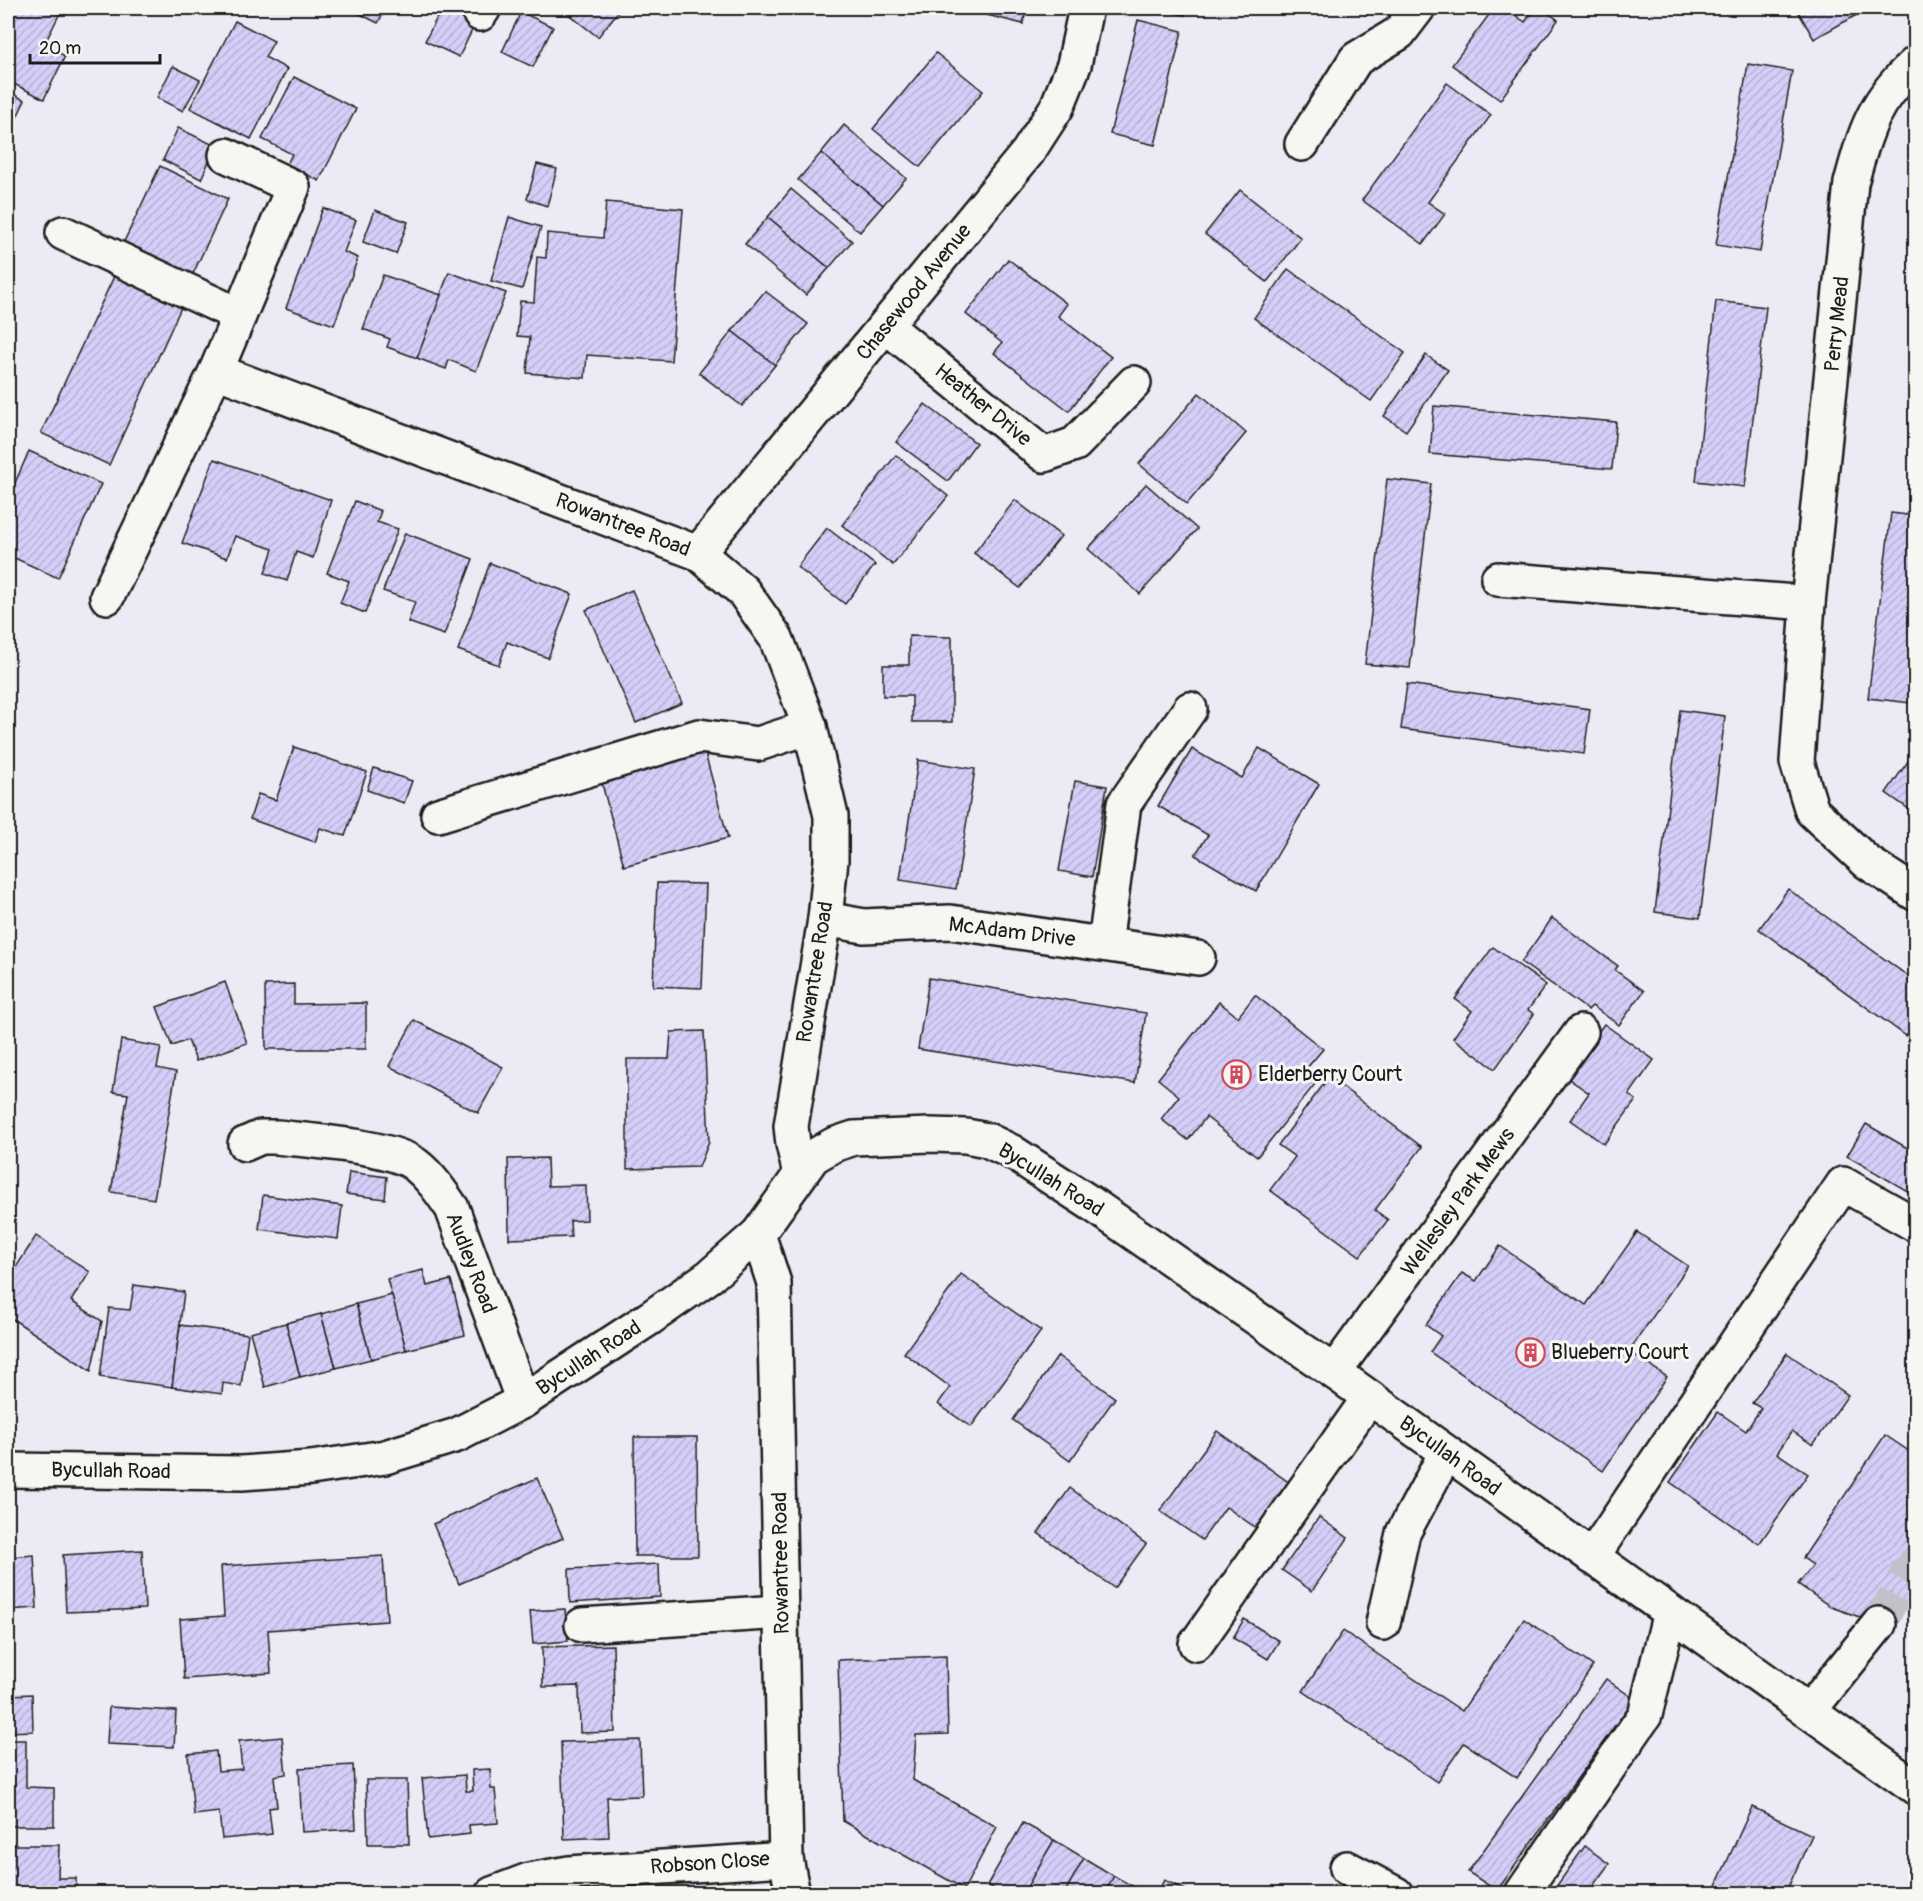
<svg xmlns="http://www.w3.org/2000/svg" width="1923" height="1901" font-family="Pangolin,sans-serif">
<defs>
<pattern id="building-hatch" width="6" height="6" patternUnits="userSpaceOnUse" patternTransform="scale(1.5)"><rect width="6" height="6" fill="#d3cff8"/><path d="M-1 1l2-2M0 6l6-6M5 7l2-2" fill="none" stroke="#b5b1d4"/></pattern>
</defs>
<rect width="100%" height="100%" fill="#eceaf4"/>
<filter id="ink" filterUnits="userSpaceOnUse"><feTurbulence type="fractalNoise" baseFrequency=".0167" numOctaves="2"/><feDisplacementMap in="SourceGraphic" scale="12" xChannelSelector="R" yChannelSelector="G"/><feConvolveMatrix kernelMatrix="1 2 1 2 8 2 1 2 1" color-interpolation-filters="sRGB"/></filter>
<g filter="url(#ink)">
<g fill="url(#building-hatch)" stroke="#1c1c1c" stroke-width="1.5">
<polygon points="8,8 54,8 61,11 44,45 65,56 44,99 8,81"/>
<polygon points="348,8 386,8 378,23"/>
<polygon points="442,8 447,8 476,22 459,57 425,41"/>
<polygon points="571,8 621,8 598,37 567,13"/>
<polygon points="959,8 1027,8 1023,24"/>
<polygon points="1153,8 1187,8 1185,15"/>
<polygon points="1494,8 1505,8 1525,22 1535,8 1542,8 1558,20 1500,100 1452,65"/>
<polygon points="1796,8 1869,8 1814,39"/>
<polygon points="521,12 553,27 533,67 502,52"/>
<polygon points="1138,20 1182,31 1155,145 1110,134"/>
<polygon points="235,21 274,41 265,57 287,69 251,139 190,108"/>
<polygon points="936,53 983,91 920,167 873,129"/>
<polygon points="1748,64 1792,71 1760,252 1716,245"/>
<polygon points="173,66 200,80 183,111 157,98"/>
<polygon points="294,77 356,109 319,181 287,164 292,154 262,139"/>
<polygon points="1447,83 1491,115 1428,202 1445,214 1423,244 1362,200"/>
<polygon points="8,92 25,100 8,136"/>
<polygon points="844,125 906,178 883,205 821,153"/>
<polygon points="178,128 216,146 201,179 163,160"/>
<polygon points="821,153 883,205 860,232 798,180"/>
<polygon points="537,164 557,169 547,206 527,199"/>
<polygon points="160,166 228,199 191,278 122,246"/>
<polygon points="791,189 852,241 829,268 768,217"/>
<polygon points="1240,190 1301,238 1267,282 1205,234"/>
<polygon points="606,202 683,209 671,361 587,355 585,378 527,373 530,337 517,336 520,301 534,302 537,257 546,258 547,233 603,238"/>
<polygon points="323,208 356,220 344,252 358,258 334,325 286,308"/>
<polygon points="375,210 408,222 396,254 363,242"/>
<polygon points="509,217 541,227 522,289 491,281"/>
<polygon points="768,217 829,268 806,295 745,244"/>
<polygon points="1008,259 1067,304 1058,316 1111,357 1069,411 994,353 1002,343 966,314"/>
<polygon points="1288,269 1405,353 1371,401 1254,318"/>
<polygon points="116,272 183,303 109,465 41,433"/>
<polygon points="449,272 506,293 476,371 449,360 446,369 417,358"/>
<polygon points="383,275 441,295 417,358 387,347 390,339 363,329"/>
<polygon points="765,291 808,324 775,365 732,331"/>
<polygon points="1716,301 1766,307 1745,487 1696,481"/>
<polygon points="732,331 775,365 742,406 699,373"/>
<polygon points="1426,355 1448,370 1406,431 1384,416"/>
<polygon points="1199,393 1246,433 1187,504 1139,464"/>
<polygon points="925,404 976,443 948,481 896,442"/>
<polygon points="1434,406 1616,422 1612,469 1430,454"/>
<polygon points="1916,442 1916,499 1908,498"/>
<polygon points="29,451 101,484 58,578 8,555 8,499"/>
<polygon points="896,455 948,496 893,565 842,525"/>
<polygon points="214,459 331,500 313,558 296,552 287,581 265,573 273,549 235,536 227,558 182,543"/>
<polygon points="1387,479 1431,484 1410,668 1365,664"/>
<polygon points="1146,484 1197,529 1140,594 1088,549"/>
<polygon points="1015,500 1061,536 1020,588 974,553"/>
<polygon points="355,501 381,511 377,522 398,529 365,613 340,603 349,581 327,573"/>
<polygon points="1891,513 1916,516 1916,665 1911,703 1868,698"/>
<polygon points="827,528 875,565 845,604 797,567"/>
<polygon points="405,533 473,559 444,635 408,622 415,602 383,591"/>
<polygon points="490,563 572,594 548,658 507,642 499,665 458,650"/>
<polygon points="632,590 682,703 636,723 586,610"/>
<polygon points="909,636 952,637 952,722 912,722 912,696 883,696 883,665 909,665"/>
<polygon points="1407,684 1590,709 1584,754 1401,729"/>
<polygon points="1680,710 1725,716 1700,918 1655,912"/>
<polygon points="294,747 367,772 345,836 320,828 315,842 250,819 258,794 276,800"/>
<polygon points="1259,748 1319,784 1256,891 1195,855 1208,835 1158,806 1192,749 1242,778"/>
<polygon points="705,753 728,838 624,866 601,780"/>
<polygon points="1913,754 1916,756 1916,814 1886,793"/>
<polygon points="918,760 975,769 956,889 900,880"/>
<polygon points="374,768 412,781 404,803 367,790"/>
<polygon points="1075,781 1107,786 1092,877 1059,871"/>
<polygon points="657,883 706,884 702,988 653,986"/>
<polygon points="1788,889 1916,982 1916,1022 1906,1036 1759,929"/>
<polygon points="1552,918 1618,966 1615,970 1644,991 1619,1025 1592,1006 1588,1010 1521,962"/>
<polygon points="1493,947 1546,985 1528,1010 1534,1014 1495,1069 1453,1038 1472,1011 1455,999"/>
<polygon points="929,978 1146,1013 1135,1083 918,1049"/>
<polygon points="225,982 247,1043 196,1061 188,1040 172,1046 157,1007"/>
<polygon points="294,984 294,1004 366,1003 366,1049 266,1049 265,985"/>
<polygon points="1255,995 1323,1049 1306,1069 1319,1079 1257,1157 1206,1117 1188,1140 1161,1119 1179,1096 1158,1079 1219,1002 1238,1017"/>
<polygon points="414,1020 503,1067 478,1113 389,1066"/>
<polygon points="1604,1024 1654,1060 1629,1095 1636,1100 1604,1144 1570,1120 1589,1093 1566,1077"/>
<polygon points="704,1031 709,1142 699,1167 627,1169 627,1059 669,1059 671,1032"/>
<polygon points="121,1040 161,1047 157,1068 176,1072 154,1199 111,1192 128,1094 113,1092"/>
<polygon points="1329,1077 1422,1147 1375,1210 1388,1220 1360,1256 1270,1190 1295,1157 1278,1145"/>
<polygon points="1866,1124 1916,1153 1916,1196 1847,1156"/>
<polygon points="547,1158 548,1186 586,1185 587,1220 570,1221 571,1237 509,1239 508,1159"/>
<polygon points="349,1172 387,1177 385,1199 346,1194"/>
<polygon points="263,1195 342,1206 338,1239 259,1229"/>
<polygon points="1637,1232 1688,1266 1629,1351 1667,1377 1603,1471 1430,1352 1441,1336 1426,1325 1462,1273 1476,1281 1500,1246 1586,1305"/>
<polygon points="36,1236 90,1272 71,1301 102,1321 91,1371 8,1316 8,1280"/>
<polygon points="423,1270 427,1286 451,1280 465,1335 406,1350 387,1279"/>
<polygon points="961,1274 1041,1331 971,1427 938,1404 950,1387 904,1353"/>
<polygon points="134,1285 184,1292 172,1387 100,1377 109,1308 130,1310"/>
<polygon points="392,1295 406,1350 371,1359 356,1304"/>
<polygon points="356,1304 371,1359 336,1368 321,1314"/>
<polygon points="321,1314 336,1368 300,1377 286,1323"/>
<polygon points="286,1323 300,1377 265,1387 250,1332"/>
<polygon points="180,1325 248,1334 241,1386 223,1383 222,1394 172,1387"/>
<polygon points="1787,1353 1848,1395 1813,1445 1792,1431 1777,1453 1808,1474 1759,1544 1670,1482 1718,1412 1746,1431 1761,1408 1752,1403"/>
<polygon points="1058,1356 1115,1398 1070,1461 1013,1420"/>
<polygon points="1217,1431 1294,1486 1262,1532 1226,1507 1202,1540 1160,1511"/>
<polygon points="1885,1435 1916,1456 1916,1584 1894,1629 1831,1607 1798,1584 1813,1565 1803,1558"/>
<polygon points="634,1437 697,1437 698,1556 635,1556"/>
<polygon points="537,1478 563,1538 459,1584 433,1524"/>
<polygon points="1070,1488 1146,1544 1114,1588 1038,1533"/>
<polygon points="1319,1517 1348,1538 1312,1591 1282,1570"/>
<polygon points="142,1550 145,1609 66,1612 63,1555"/>
<polygon points="34,1555 37,1608 8,1610 8,1557"/>
<polygon points="383,1556 387,1621 268,1630 271,1673 184,1679 180,1619 224,1616 221,1566"/>
<polygon points="659,1564 660,1597 570,1603 569,1569"/>
<polygon points="565,1609 568,1641 533,1644 530,1611"/>
<polygon points="1244,1619 1279,1641 1268,1659 1233,1638"/>
<polygon points="1524,1619 1593,1666 1517,1778 1464,1743 1437,1782 1303,1691 1343,1631 1462,1711"/>
<polygon points="613,1645 615,1732 580,1733 579,1686 543,1687 542,1647"/>
<polygon points="8,1649 10,1649 11,1695 32,1694 33,1731 8,1732"/>
<polygon points="946,1656 948,1734 916,1735 913,1780 997,1827 964,1889 843,1821 838,1660"/>
<polygon points="1606,1679 1634,1699 1497,1891 1468,1872"/>
<polygon points="109,1707 176,1711 174,1747 107,1744"/>
<polygon points="282,1737 286,1774 274,1776 277,1807 269,1808 272,1834 222,1839 219,1812 194,1815 188,1754 216,1751 218,1771 242,1769 239,1741"/>
<polygon points="8,1740 26,1740 26,1787 54,1788 54,1826 8,1826"/>
<polygon points="640,1740 642,1796 607,1797 609,1837 564,1839 561,1742"/>
<polygon points="353,1765 356,1829 302,1832 299,1768"/>
<polygon points="490,1769 491,1789 495,1789 498,1823 469,1825 470,1834 428,1839 422,1778 465,1775 466,1791 473,1791 472,1770"/>
<polygon points="366,1780 407,1780 409,1844 368,1844"/>
<polygon points="1752,1807 1812,1835 1785,1894 1712,1894"/>
<polygon points="1023,1823 1054,1840 1023,1894 1003,1894 987,1885"/>
<polygon points="1054,1840 1084,1858 1064,1894 1023,1894"/>
<polygon points="8,1845 59,1845 58,1878 76,1878 76,1894 8,1894"/>
<polygon points="1585,1846 1609,1864 1587,1894 1551,1894"/>
<polygon points="1084,1858 1114,1876 1104,1894 1064,1894"/>
<polygon points="1114,1876 1145,1893 1145,1894 1104,1894"/>
<polygon points="1164,1880 1192,1893 1157,1894"/>
<polygon points="277,1890 277,1894 237,1894 237,1892"/>
</g>
<g fill="none" stroke-linecap="round" stroke-linejoin="round">
<polyline stroke="#c2c1c9" stroke-width="33" stroke-dasharray="33 16" stroke-linecap="butt" points="1879,1624 1916,1558"/>
<defs>
<g id="minor">
<polyline points="480,14 484,8"/>
<path d="M1916,63C1874,100 1865,131 1851,183L1808,603L1797,762L1812,811L1867,862L1916,894"/>
<polyline points="1302,144 1356,59 1399,33 1418,8"/>
<polyline points="226,155 293,187 216,371 698,553 743,591 776,638 810,727 831,816 831,860 825,919 791,1126 793,1144 800,1174"/>
<polyline points="63,233 239,315"/>
<polyline points="886,326 1044,455 1075,444 1134,383"/>
<polyline points="698,553 1028,152 1057,107 1074,65 1086,8"/>
<polyline points="1498,579 1808,603"/>
<polyline points="107,597 216,371"/>
<polyline points="438,815 699,736 758,744 810,727"/>
<polyline points="825,919 864,926 950,922 1198,958"/>
<polyline points="1105,944 1124,804 1190,709"/>
<path d="M245,1144L261,1137H277C310,1141 392,1146 416,1165C431,1177 441,1192 452,1208L523,1401"/>
<polyline points="758,1234 774,1283 786,1859 793,1894"/>
<polyline points="1334,1372 1581,1032"/>
<polyline points="8,1470 242,1473 311,1468 385,1457 457,1435 523,1401 650,1318 710,1276 758,1234 813,1157 833,1145 854,1138 930,1135 966,1136 987,1140 1012,1152 1092,1204 1334,1372 1916,1788"/>
<polyline points="1592,1557 1843,1184 1916,1225"/>
<polyline points="1383,1623 1403,1533 1446,1453"/>
<polyline points="582,1625 781,1612"/>
<polyline points="1196,1644 1369,1398"/>
<polyline points="1809,1711 1879,1624"/>
<polyline points="1347,1868 1396,1894"/>
<polyline points="1522,1893 1645,1715 1670,1612"/>
<polyline points="492,1894 529,1880 569,1873 786,1859"/>
</g>
</defs>
<use href="#minor" stroke="#1c1c1c" stroke-width="38"/>
<use href="#minor" stroke="#f6f6f2" stroke-width="33"/>
</g>
</g>
<defs>
<symbol id="building-ring" viewBox="-11 -11 22 22"><circle r="9.5" fill="#f6f6f2" stroke="#d1495b" stroke-width="1.5"/><path d="M-4-6H4V6H1V3H-1V6H-4ZM-2.5-4.3h1.7v1.8h-1.7ZM.8-4.3h1.7v1.8H.8ZM-2.5-1h1.7V.8h-1.7ZM.8-1h1.7V.8H.8Z" fill="#d1495b"/></symbol>
</defs>
<g fill-rule="evenodd">
<use href="#building-ring" x="1220" y="1058" width="33" height="33"/>
<use href="#building-ring" x="1514" y="1336" width="33" height="33"/>
</g>
<g text-anchor="middle" dominant-baseline="central" stroke-width="6" stroke-linejoin="round" paint-order="stroke">
<g font-size="21" fill="#1c1c1c" stroke="#f6f6f2">
<text transform="translate(914 292) rotate(-51)">Chasewood Avenue</text>
<text transform="translate(1837 324) rotate(-84)">Perry Mead</text>
<text transform="translate(983 405) rotate(39)">Heather Drive</text>
<text transform="translate(623 525) rotate(21)">Rowantree Road</text>
<text transform="translate(1012 932) rotate(7)">McAdam Drive</text>
<text transform="translate(815 972) rotate(-81)">Rowantree Road</text>
<text transform="translate(1051 1180) rotate(32)">Bycullah Road</text>
<text transform="translate(1458 1202) rotate(-54)">Wellesley Park Mews</text>
<text transform="translate(471 1263) rotate(69)">Audley Road</text>
<text transform="translate(589 1358) rotate(-33)">Bycullah Road</text>
<text transform="translate(1450 1456) rotate(36)">Bycullah Road</text>
<text transform="translate(111 1471) rotate(1)">Bycullah Road</text>
<text transform="translate(781 1563) rotate(-91)">Rowantree Road</text>
<text transform="translate(710 1863) rotate(-4)">Robson Close</text>
</g>
<g font-size="21" fill="#1c1c1c" stroke="#f6f6f2" text-anchor="start">
<text x="1258" y="1074">Elderberry Court</text>
<text x="1551" y="1352">Blueberry Court</text>
</g>
</g>
<rect width="1923" height="1901" fill="none" stroke="#f6f6f2" stroke-width="30"/>
<rect x="15" y="15" width="1893" height="1871" fill="none" stroke="#1c1c1c" stroke-width="2" filter="url(#ink)"/>
<path d="M30 54v9h130v-9" fill="none" stroke="#1c1c1c" stroke-width="3"/>
<text x="39" y="54" font-size="18" fill="#1c1c1c" stroke="#f6f6f2" stroke-width="4.5" paint-order="stroke">20 m</text>
</svg>
